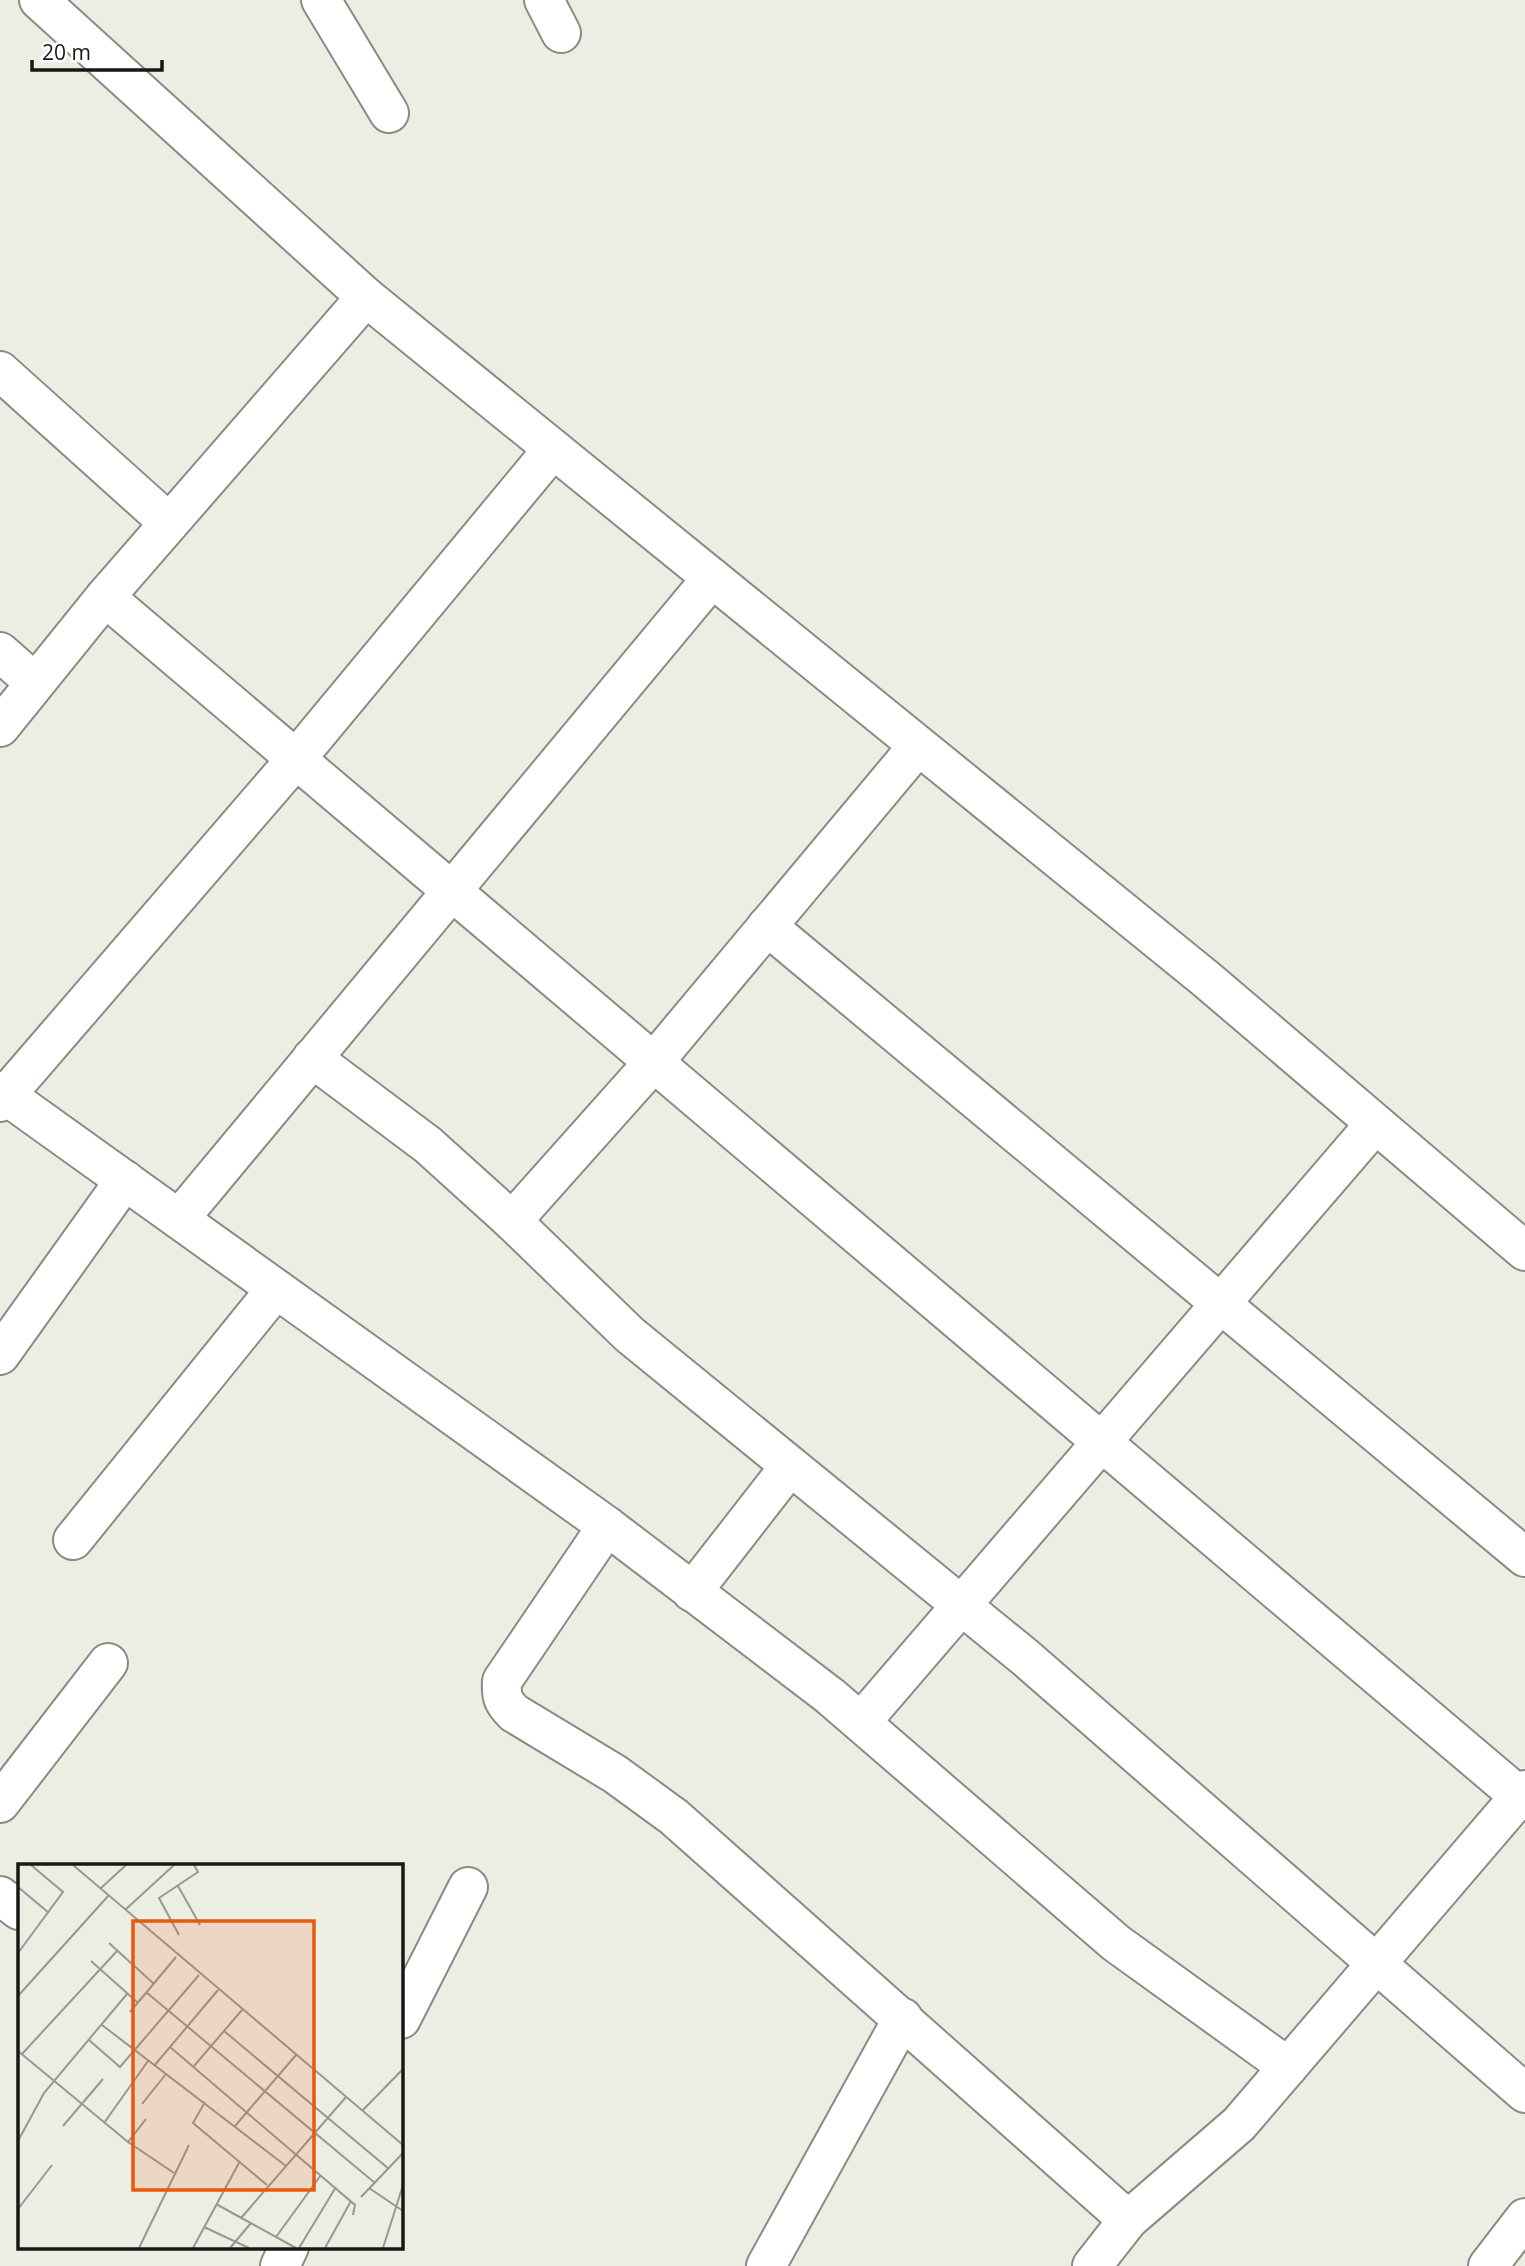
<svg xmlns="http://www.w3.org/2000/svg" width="1525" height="2266" font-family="'Open Sans',sans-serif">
<rect width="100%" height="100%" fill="#ebeee3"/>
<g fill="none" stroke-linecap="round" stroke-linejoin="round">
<defs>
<g id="street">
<polyline points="39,0 366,297 1206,979 1525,1251"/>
<polyline points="321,0 389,113"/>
<polyline points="544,0 561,33"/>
<polyline points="0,371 169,523"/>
<polyline points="105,597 1525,1801"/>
<polyline points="0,652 35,683"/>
<polyline points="0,727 105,597 366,297"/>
<polyline points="767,926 1525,1557"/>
<polyline points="312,1058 428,1145 512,1221 630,1335 1026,1658 1525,2093"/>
<polyline points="0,1091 607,1526 830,1696 1116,1943 1288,2067"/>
<polyline points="0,1102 296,759 553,449"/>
<polyline points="179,1219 712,578"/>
<polyline points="512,1221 653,1063 918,746"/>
<polyline points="0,1355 125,1180"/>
<path d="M607,1526L502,1681C501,1697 503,1702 514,1713L615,1774L674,1817L1128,2220"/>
<polyline points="73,1540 276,1289"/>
<polyline points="692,1592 790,1466"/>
<polyline points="861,1722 1375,1124"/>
<polyline points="0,1803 108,1663"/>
<polyline points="0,1896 19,1910"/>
<polyline points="401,2019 468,1887"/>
<polyline points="280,2266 289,2247"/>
<polyline points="766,2266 903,2018"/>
<polyline points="1092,2266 1128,2220 1239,2124 1525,1790"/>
<polyline points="1488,2266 1525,2218"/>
</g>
</defs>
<use href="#street" stroke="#888c82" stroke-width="42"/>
<use href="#street" stroke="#fff" stroke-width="38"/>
</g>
<g transform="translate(18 1864)">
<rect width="385" height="385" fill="#ebeee3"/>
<path fill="none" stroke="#969891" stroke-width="2" d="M55,1L385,281M160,22L182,61M0,23L31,49M83,24L108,1M107,46L156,1M161,71L141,34L180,8L176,1M91,79L135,119M0,89L45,28L13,1M73,97L119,138M128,128L357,319M0,132L91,31M112,148L158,93M84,161L268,302M206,167L371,305M71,176L102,203L181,111M152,183L337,341L335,351M0,187L110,278L156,309M4,190L99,87M136,202L200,126M176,202L224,146M187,238L175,259L249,321M124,240L148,210M344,247L385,205M86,259L130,197M45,262L85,215M217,262L278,191M0,277L26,229L109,130M110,278L128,255M351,324L385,347M343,333L385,289M198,340L278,384M0,345L34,301M223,354L328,233M186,363L231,384M258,373L303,311M121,384L171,281M175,384L222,297M212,384L233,359M281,384L318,323M307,384L333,337M365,384L385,321"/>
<path fill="#e8590c" fill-opacity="0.15" stroke="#e8590c" stroke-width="3.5" d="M115,57H296V326H115Z"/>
<rect width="385" height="385" fill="none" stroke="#171815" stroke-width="3.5"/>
</g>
<path d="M32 60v10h130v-10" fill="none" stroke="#171815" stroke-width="3.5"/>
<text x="42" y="60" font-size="21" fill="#171815" stroke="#ffffff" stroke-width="5" paint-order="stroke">20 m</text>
</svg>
